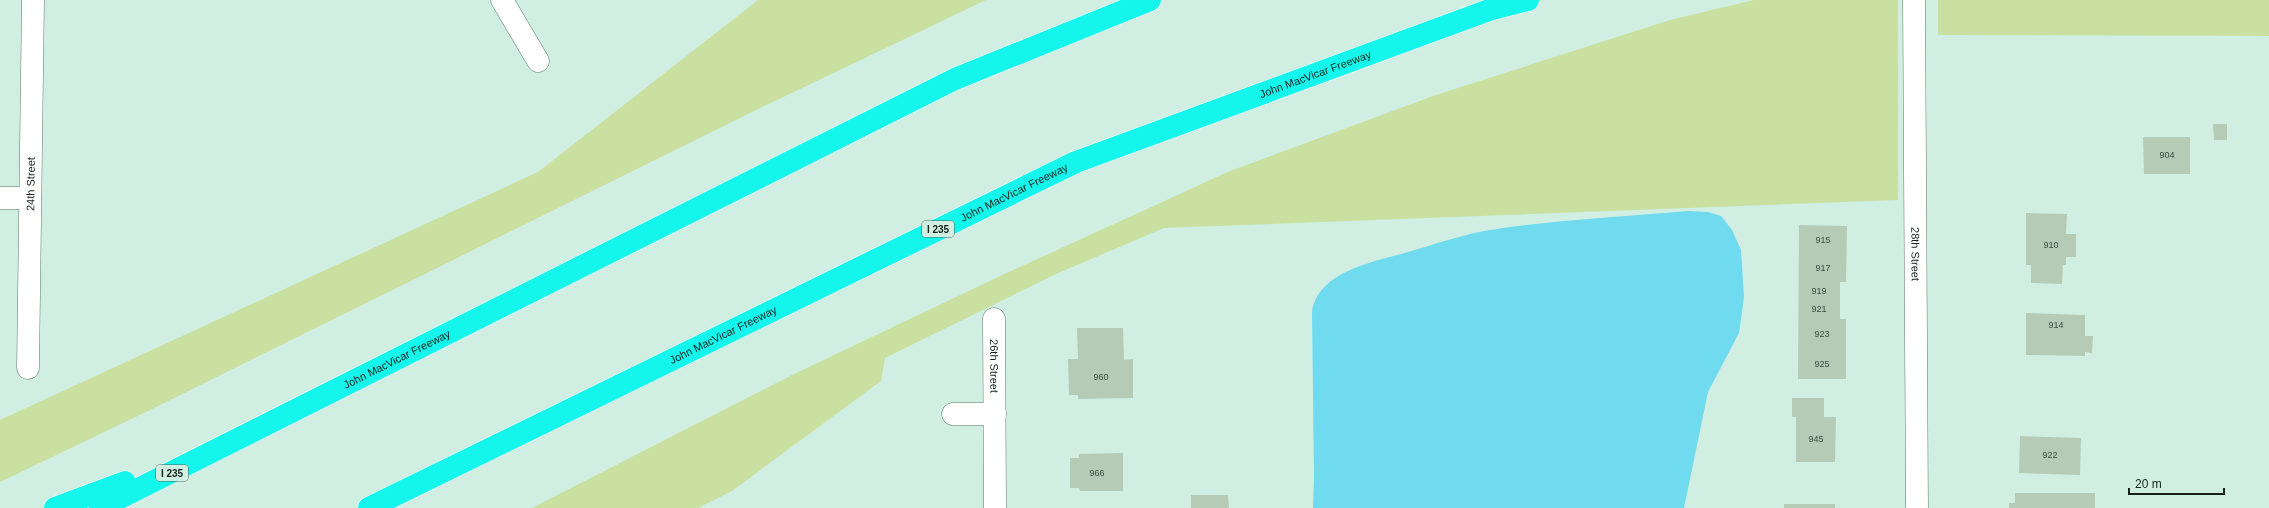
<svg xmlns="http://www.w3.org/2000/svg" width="2269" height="508" font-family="Arial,sans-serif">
<rect width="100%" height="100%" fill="#d0efe2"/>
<g fill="#c9e0a1">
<polygon points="758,0 986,0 748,114 144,413 0,482 0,420 538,172"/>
<polygon points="1754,0 1898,0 1898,200 1164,228 1056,274 885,358 881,381 732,491 698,508 532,508 792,375 998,277 1230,171 1433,96 1670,20"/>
<polygon points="1938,0 2269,0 2269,36 1938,35"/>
</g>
<path fill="#70daee" d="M1688,211L1708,212L1721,216L1732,230L1741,250L1744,297L1739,333L1708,392L1684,508H1313L1314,477L1312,312C1318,271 1374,262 1408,252C1433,245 1458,236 1484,231C1551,220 1620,217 1688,211Z"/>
<g fill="#b5cbb6">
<polygon points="2213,124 2227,124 2227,140 2214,140"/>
<polygon points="2143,137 2190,137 2190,174 2144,174"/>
<polygon points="2026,213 2067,214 2066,234 2076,234 2076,257 2066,257 2066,265 2063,265 2062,284 2031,283 2031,265 2026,265"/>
<polygon points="1799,225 1847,226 1846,282 1840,282 1840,319 1846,319 1846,379 1798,379"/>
<polygon points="2026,313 2085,315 2085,336 2093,336 2092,353 2085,352 2085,356 2026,355"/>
<polygon points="1077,328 1123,328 1124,360 1133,359 1133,398 1078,399 1078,395 1069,395 1068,359 1078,359"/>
<polygon points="1792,398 1824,398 1824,417 1836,417 1835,462 1796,462 1796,417 1792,417"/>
<polygon points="2020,436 2081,438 2080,475 2019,473"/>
<polygon points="1123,453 1123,491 1080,491 1079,488 1070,488 1070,458 1079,458 1079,454"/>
<polygon points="2015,493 2095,493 2095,508 2009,508 2009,503 2015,503"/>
<polygon points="1191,495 1228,495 1229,508 1191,508"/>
<rect x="1784" y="504" width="51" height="4"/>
</g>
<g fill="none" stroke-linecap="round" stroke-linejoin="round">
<defs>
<g id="minor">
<polyline points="502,0 538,61"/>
<path id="s1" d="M1914,0L1917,508"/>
<polyline points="0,198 30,198"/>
<path id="s2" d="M994,319L995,508"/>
<path id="s3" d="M28,368L33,0"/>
<polyline points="953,414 995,414"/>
</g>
<g id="motorway">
<polyline points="55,508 125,482"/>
<path id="s4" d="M100,508L955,79L1150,0"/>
<path id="s5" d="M369,508L1076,162L1492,9L1528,0"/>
</g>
</defs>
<use href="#minor" stroke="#5d796e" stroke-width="23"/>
<use href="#motorway" stroke="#fff" stroke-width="23"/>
<use href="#minor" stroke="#fff" stroke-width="22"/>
<use href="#motorway" stroke="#14f6ec" stroke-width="22"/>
</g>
<g text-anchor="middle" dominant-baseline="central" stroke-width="3.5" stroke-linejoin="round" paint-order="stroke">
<g font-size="9" fill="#3e4c43">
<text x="2167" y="155">904</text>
<text x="1823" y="240">915</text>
<text x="2051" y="245">910</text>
<text x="1823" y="268">917</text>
<text x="1819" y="291">919</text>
<text x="1819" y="309">921</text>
<text x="2056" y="325">914</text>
<text x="1822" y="334">923</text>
<text x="1822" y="364">925</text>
<text x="1101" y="377">960</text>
<text x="1816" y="439">945</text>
<text x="2050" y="455">922</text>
<text x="1097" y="473">966</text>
</g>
<g fill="#d0efe2" stroke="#4e6058" stroke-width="1">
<rect x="922" y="221" width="32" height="16" rx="3"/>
<rect x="156" y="465" width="32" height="16" rx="3"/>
</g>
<g font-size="10" font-weight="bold" fill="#17221d">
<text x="938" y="229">I 235</text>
<text x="172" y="473">I 235</text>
</g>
<g font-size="11" fill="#17221d" stroke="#d0efe2">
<text stroke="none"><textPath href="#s5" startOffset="1042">John MacVicar Freeway</textPath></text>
<text stroke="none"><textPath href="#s3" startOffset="184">24th Street</textPath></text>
<text stroke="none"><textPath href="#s5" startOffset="718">John MacVicar Freeway</textPath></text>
<text stroke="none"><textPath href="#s1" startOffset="254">28th Street</textPath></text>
<text stroke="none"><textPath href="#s5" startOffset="394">John MacVicar Freeway</textPath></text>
<text stroke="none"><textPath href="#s4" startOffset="332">John MacVicar Freeway</textPath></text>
<text stroke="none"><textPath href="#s2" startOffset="47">26th Street</textPath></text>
</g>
</g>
<path d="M2129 488v6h95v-6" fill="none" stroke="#17221d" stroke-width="2"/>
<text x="2135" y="488" font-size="12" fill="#17221d" stroke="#d0efe2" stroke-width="3" paint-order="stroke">20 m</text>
</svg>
